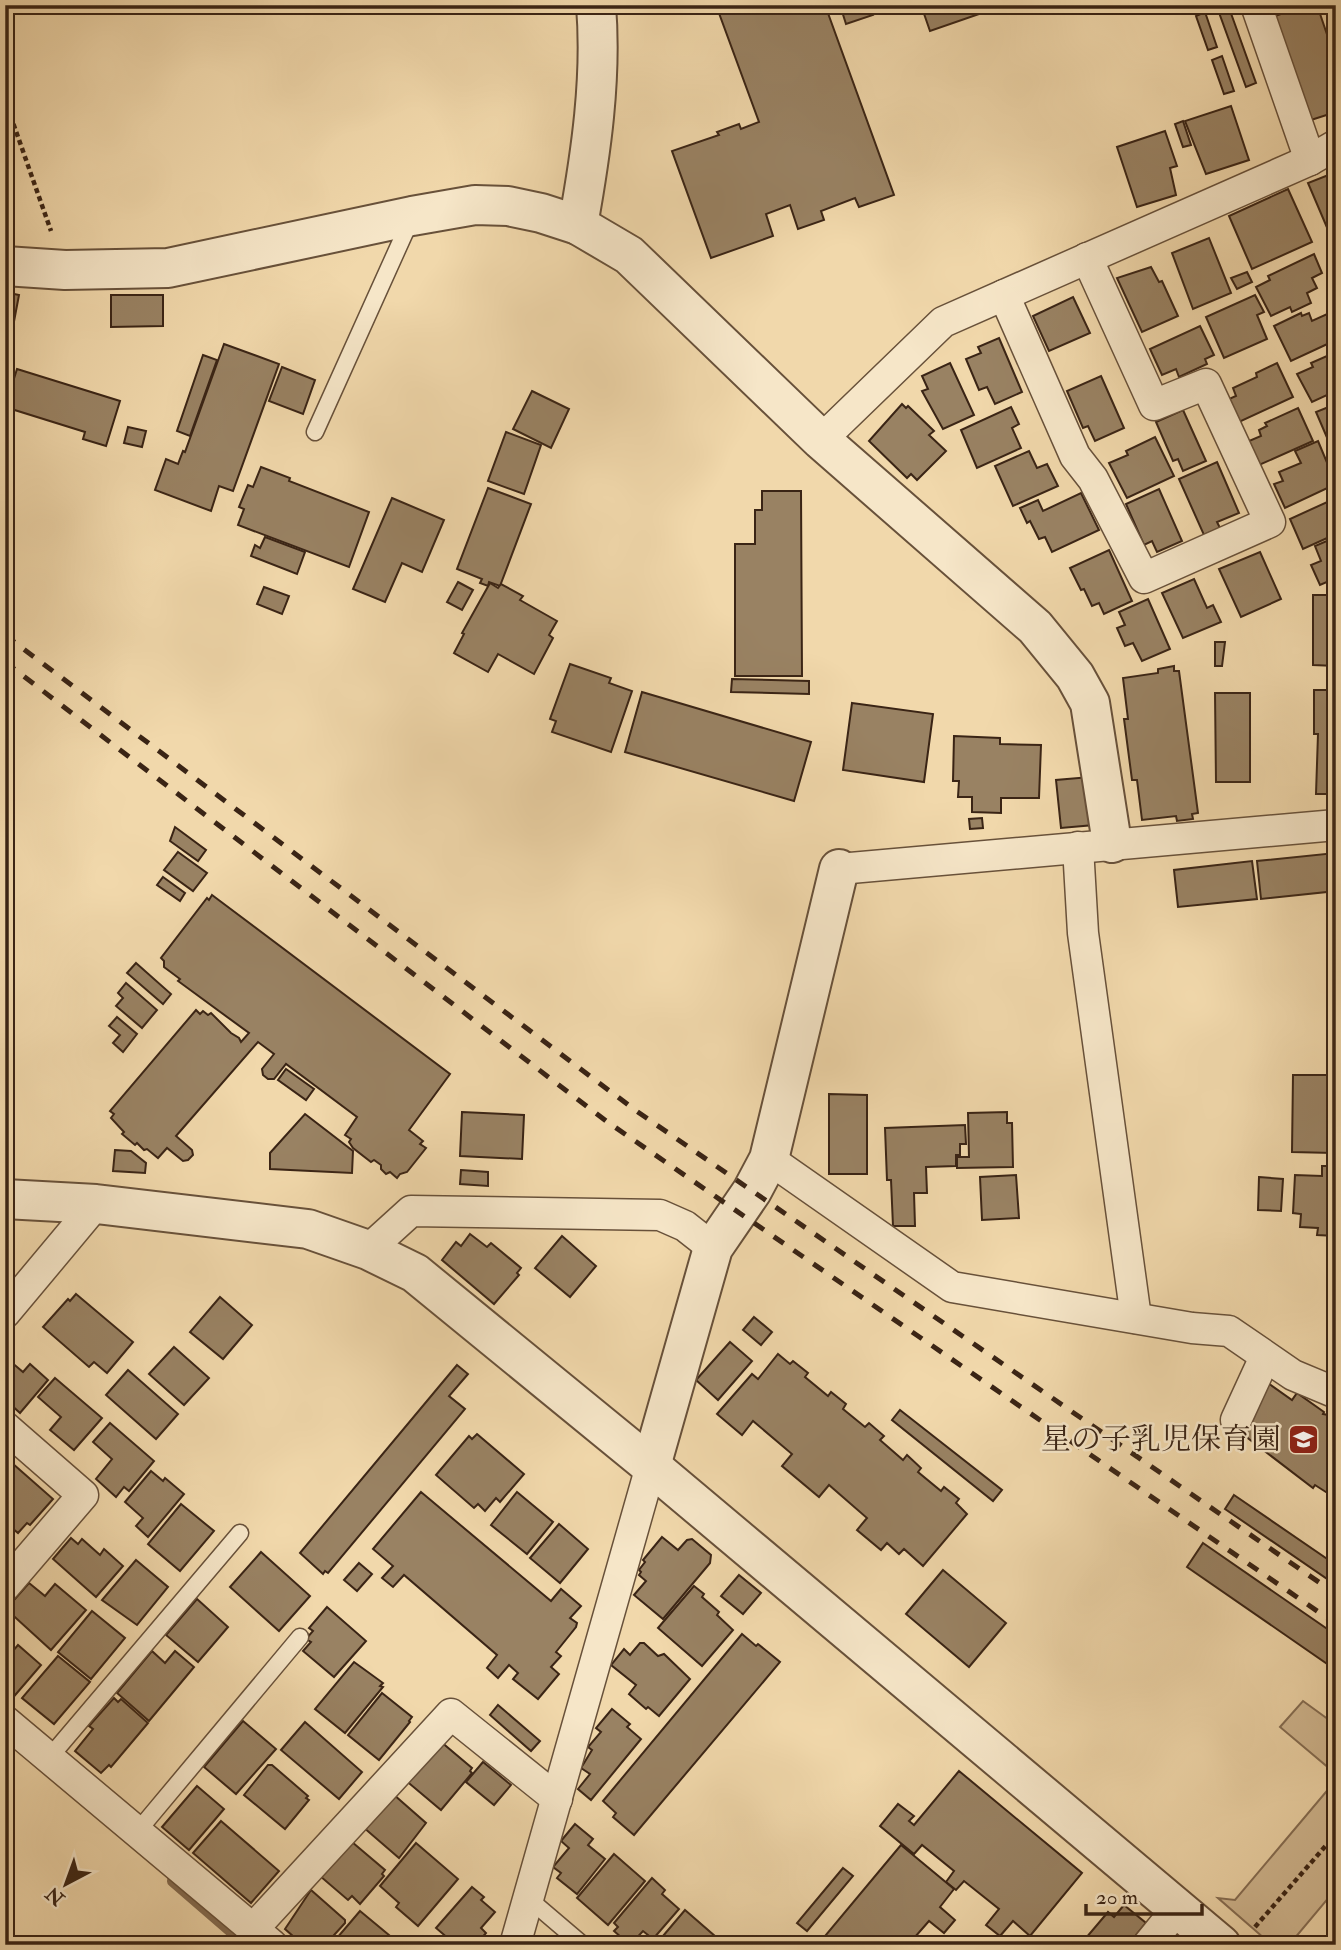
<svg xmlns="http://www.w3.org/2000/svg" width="1341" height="1950" font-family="'IM FELL Double Pica','Noto Serif JP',serif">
<rect width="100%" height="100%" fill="#f1d8ab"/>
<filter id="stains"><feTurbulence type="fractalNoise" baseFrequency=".00286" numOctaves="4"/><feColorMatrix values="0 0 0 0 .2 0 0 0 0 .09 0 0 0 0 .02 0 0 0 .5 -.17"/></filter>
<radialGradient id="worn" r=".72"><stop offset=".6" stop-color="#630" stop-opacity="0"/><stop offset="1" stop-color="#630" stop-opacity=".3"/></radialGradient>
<g fill="#d2b992" stroke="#866e54" stroke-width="2">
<polygon points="1303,1701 1336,1725 1336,1774 1280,1727"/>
<polygon points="1336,1780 1336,1889 1289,1945 1272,1945 1218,1898 1235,1900"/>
</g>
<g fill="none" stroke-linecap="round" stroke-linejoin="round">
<polyline stroke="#836b50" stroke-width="12" points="173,1881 247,1945"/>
</g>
<g fill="#998263" stroke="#3a2415" stroke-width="2">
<polygon points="716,5 825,5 894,195 859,207 855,198 821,211 824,220 798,229 790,205 766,214 773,236 711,258 672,151 719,135 717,132 739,124 741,129 759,122"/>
<polygon points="840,5 869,5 873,15 846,24"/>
<polygon points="921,5 1005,5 930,31"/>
<polygon points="1228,5 1256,83 1246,87 1217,7"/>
<polygon points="1307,5 1317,5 1336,61 1336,112 1311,120 1275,16"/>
<polygon points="1205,12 1217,47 1208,50 1196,16"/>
<polygon points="1222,56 1234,91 1224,94 1212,60"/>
<polygon points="1231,106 1249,160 1206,174 1185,121"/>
<polygon points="1183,121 1191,145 1183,147 1175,124"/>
<polygon points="1165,131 1177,166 1170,168 1176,195 1137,207 1117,147"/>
<polygon points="1336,172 1336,235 1331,237 1308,183"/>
<polygon points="1288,189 1312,242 1252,269 1229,216"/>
<polygon points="1209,238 1231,293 1193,309 1172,253"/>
<polygon points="1314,254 1322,273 1312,278 1317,288 1307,293 1311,303 1292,312 1290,307 1271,316 1256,287 1270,280 1268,276"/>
<polygon points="1151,267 1159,282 1162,281 1178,316 1142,332 1117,278"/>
<polygon points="1247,272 1252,282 1237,289 1231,278"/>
<polygon points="5,292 19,295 12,332 7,331 5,338"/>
<polygon points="111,295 163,295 163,326 111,327"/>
<polygon points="1255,295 1264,312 1257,315 1267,339 1224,358 1206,317"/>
<polygon points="1073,297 1090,333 1049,351 1033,316"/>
<polygon points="1336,310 1336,340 1291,361 1274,326 1301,313 1302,316 1309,313 1312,321"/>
<polygon points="1200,326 1214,355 1205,359 1207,364 1179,377 1176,369 1162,375 1150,349"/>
<polygon points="999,338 1022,392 995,404 987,387 979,390 966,359 981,353 978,347"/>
<polygon points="224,344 279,364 233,491 219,486 211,511 155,490 166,459 178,464 183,451 185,452"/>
<polygon points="1336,352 1336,397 1331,399 1329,394 1312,402 1297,374 1313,367 1311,363"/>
<polygon points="203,355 217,360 190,436 177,431"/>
<polygon points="950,363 974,415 943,429 922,391 928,389 922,376"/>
<polygon points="1277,363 1293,397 1239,422 1229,399 1236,396 1233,388 1257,377 1256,373"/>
<polygon points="282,367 315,380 303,414 269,401"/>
<polygon points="17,369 120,401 106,446 83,439 85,432 5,407"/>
<polygon points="1101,376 1124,428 1095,441 1088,426 1083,428 1067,391"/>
<polygon points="532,391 569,409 551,448 513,429"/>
<polygon points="902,404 906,408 908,406 934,431 929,435 946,451 917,480 911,474 907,478 869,441"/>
<polygon points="1336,404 1336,445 1331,447 1316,412"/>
<polygon points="1011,407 1019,424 1012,428 1021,448 977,468 961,430"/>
<polygon points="1298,408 1313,441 1259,465 1249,441 1261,436 1259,430 1267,426 1265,423"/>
<polygon points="1183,410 1206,461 1183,471 1178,459 1173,461 1156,422"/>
<polygon points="128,427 146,431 142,447 124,443"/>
<polygon points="506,432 541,445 524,494 488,481"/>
<polygon points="1155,437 1174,476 1127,498 1109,463 1128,455 1126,451"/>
<polygon points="1318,441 1336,484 1285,508 1274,484 1283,481 1279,472 1301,463 1295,451"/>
<polygon points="1029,451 1037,468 1047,464 1058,486 1013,506 995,466"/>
<polygon points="1217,462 1239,513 1217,522 1220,528 1204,535 1179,479"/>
<polygon points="261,467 290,478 289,481 369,512 349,567 238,525 244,509 239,507 248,485 253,487"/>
<polygon points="488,488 531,504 500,586 489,582 488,586 480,583 482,579 457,569"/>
<polygon points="1159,489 1182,541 1157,552 1152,541 1144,545 1126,504"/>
<polygon points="762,491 801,491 802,676 735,676 735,544 755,544 755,510 762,510"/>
<polygon points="1081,493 1099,530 1052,552 1045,537 1039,539 1030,521 1027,523 1020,508 1038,500 1043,511"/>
<polygon points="392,498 444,520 422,572 402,563 385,602 353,589"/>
<polygon points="1336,498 1336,534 1303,549 1290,519"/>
<polygon points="265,537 305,552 297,574 251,556 255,545 260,548"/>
<polygon points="1336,537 1336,578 1320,585 1311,565 1321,561 1315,546"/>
<polygon points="1109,550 1132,601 1104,614 1099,603 1092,606 1084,589 1081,590 1070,568"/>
<polygon points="1260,552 1281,599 1241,617 1219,569"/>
<polygon points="1194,579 1207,608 1213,605 1221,622 1183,638 1162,593"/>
<polygon points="458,582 473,590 462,610 447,602"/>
<polygon points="490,583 498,588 501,584 523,596 520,600 557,621 549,635 553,638 534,674 498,654 488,672 454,653 464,634 462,633"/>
<polygon points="264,587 289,596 282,614 257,604"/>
<polygon points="1313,595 1336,595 1336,666 1313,665"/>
<polygon points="1148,599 1170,649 1142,661 1133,643 1125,646 1117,628 1125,625 1119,612"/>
<polygon points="1215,642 1225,642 1222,666 1215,666"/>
<polygon points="570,664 611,678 609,683 632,691 611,752 552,732 556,721 550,719"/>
<polygon points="1174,666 1174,671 1179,671 1198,813 1192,814 1193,819 1177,821 1176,816 1142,820 1137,780 1132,780 1124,719 1128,719 1123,678 1158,673 1158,669"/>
<polygon points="732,679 809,681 809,694 731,692"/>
<polygon points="1314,690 1336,690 1336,794 1316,794 1318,734 1314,734"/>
<polygon points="642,692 811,742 794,801 625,752"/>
<polygon points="1215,693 1250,693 1250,782 1216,782"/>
<polygon points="852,703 933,714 924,782 843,770"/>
<polygon points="954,736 1000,738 1000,744 1041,745 1039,798 1001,798 1001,813 972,812 972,797 958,797 959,781 953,781"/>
<polygon points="1090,777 1094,825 1061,828 1056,780"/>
<polygon points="982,818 983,828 970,829 969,819"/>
<polygon points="175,827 206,850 198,861 170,841"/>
<polygon points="178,852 207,873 193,891 164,870"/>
<polygon points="1335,853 1336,891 1261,899 1257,861"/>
<polygon points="1252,861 1257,899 1178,907 1174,870"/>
<polygon points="163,877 185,893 180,901 157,885"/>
<polygon points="212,895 450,1074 409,1130 423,1141 420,1144 426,1148 407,1172 400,1174 397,1178 390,1172 386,1174 381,1169 381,1165 374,1160 371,1162 353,1148 349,1142 351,1139 345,1135 357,1117 286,1064 274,1079 268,1079 263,1075 262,1069 274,1054 258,1042 176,1136 192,1150 193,1155 188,1160 183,1161 167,1148 158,1158 147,1149 144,1150 137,1143 135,1145 122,1134 124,1132 111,1118 114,1114 110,1111 196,1010 200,1014 203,1011 208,1015 211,1013 231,1033 239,1038 241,1042 249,1033 178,981 180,979 164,967 164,961 161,958 207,898 209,900"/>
<polygon points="136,963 171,994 163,1004 127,973"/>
<polygon points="126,983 157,1010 142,1028 116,1006 123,998 118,993"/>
<polygon points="117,1017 137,1034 123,1052 113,1043 120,1035 109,1026"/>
<polygon points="286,1069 314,1089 306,1100 278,1080"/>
<polygon points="1293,1075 1334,1075 1333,1153 1292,1152"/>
<polygon points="829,1094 867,1095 867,1174 829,1174"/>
<polygon points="462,1112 524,1115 522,1159 460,1156"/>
<polygon points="1007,1112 1007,1123 1012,1123 1013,1167 957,1168 957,1157 969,1157 968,1113"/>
<polygon points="305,1114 353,1151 352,1173 270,1169 270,1153"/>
<polygon points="965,1125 966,1144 960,1144 960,1155 956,1155 956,1166 926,1167 927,1193 914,1193 915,1226 893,1226 891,1180 887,1180 885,1128"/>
<polygon points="115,1150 131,1151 146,1163 145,1173 113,1171"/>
<polygon points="1322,1166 1336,1166 1336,1236 1317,1235 1318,1228 1300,1227 1301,1214 1293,1213 1295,1175 1322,1176"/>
<polygon points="461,1170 488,1172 488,1186 460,1184"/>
<polygon points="1016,1175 1019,1218 982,1220 980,1177"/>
<polygon points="1259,1177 1283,1179 1281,1211 1258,1210"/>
<polygon points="470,1234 487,1247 491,1243 521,1268 517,1273 519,1275 494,1304 442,1260 456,1242 461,1246"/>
<polygon points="562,1236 596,1266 570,1297 535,1268"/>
<polygon points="76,1294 133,1342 107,1373 94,1362 89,1367 43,1327 68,1299 70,1301"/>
<polygon points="220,1297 252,1325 223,1359 190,1332"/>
<polygon points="754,1317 772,1332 761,1345 743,1330"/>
<polygon points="730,1342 752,1361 718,1400 696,1380"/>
<polygon points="174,1347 209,1378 184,1405 149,1374"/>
<polygon points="778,1354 790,1364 793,1361 808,1373 805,1377 828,1396 831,1392 846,1404 843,1409 865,1427 869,1423 884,1436 880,1440 903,1460 907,1455 921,1468 918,1472 941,1491 944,1487 959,1499 956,1503 967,1514 923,1566 904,1549 899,1554 887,1543 881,1550 857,1530 867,1518 829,1485 819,1497 782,1466 792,1454 753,1421 742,1435 717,1414 752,1374 758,1379"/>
<polygon points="5,1361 8,1363 10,1361 23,1372 30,1364 48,1380 20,1413 9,1403 5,1407"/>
<polygon points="457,1365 468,1374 449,1396 465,1409 328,1573 325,1571 323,1574 300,1553"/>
<polygon points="128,1370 178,1414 156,1439 106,1395"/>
<polygon points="55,1378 102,1418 74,1450 50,1430 61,1417 38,1397"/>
<polygon points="1268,1383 1292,1400 1297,1393 1324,1412 1323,1414 1328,1415 1336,1424 1335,1492 1332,1490 1329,1494 1315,1485 1313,1488 1245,1436"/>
<polygon points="900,1410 1002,1490 993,1501 892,1420"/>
<polygon points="110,1423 154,1461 129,1491 124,1487 116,1497 96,1479 112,1459 93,1442"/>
<polygon points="477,1434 524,1474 500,1502 496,1498 485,1511 478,1504 474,1508 436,1475 469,1436 472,1439"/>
<polygon points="12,1463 53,1499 30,1525 27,1523 18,1533 5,1522 5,1471"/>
<polygon points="151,1471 163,1481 165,1478 184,1494 148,1537 136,1526 143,1518 125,1502"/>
<polygon points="421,1492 551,1601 561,1589 581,1606 570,1618 577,1623 576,1627 556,1652 561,1656 551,1667 559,1674 538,1699 513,1679 518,1673 509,1665 498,1678 487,1668 497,1655 404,1575 393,1587 382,1578 393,1566 373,1549"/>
<polygon points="517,1492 553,1522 527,1554 491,1525"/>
<polygon points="1234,1495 1336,1565 1336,1585 1225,1509"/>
<polygon points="181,1504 214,1531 180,1571 148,1544"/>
<polygon points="559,1524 588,1549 560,1583 530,1558"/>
<polygon points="662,1537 678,1550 687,1540 692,1539 711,1555 710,1563 663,1619 634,1595 646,1581 639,1575 641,1572 639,1570 645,1562 643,1560"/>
<polygon points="71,1538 78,1544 82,1539 100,1555 104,1549 123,1566 96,1597 53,1559"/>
<polygon points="1203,1543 1336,1635 1336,1670 1187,1567"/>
<polygon points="261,1552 310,1596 279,1631 230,1587"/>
<polygon points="136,1560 168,1587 137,1625 102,1600"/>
<polygon points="359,1563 372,1574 357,1591 344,1580"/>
<polygon points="943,1570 1006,1623 969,1667 906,1614"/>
<polygon points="739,1575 761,1593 743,1614 721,1596"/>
<polygon points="29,1583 45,1596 55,1584 86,1610 51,1650 6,1609"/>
<polygon points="694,1586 704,1594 702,1597 719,1612 717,1615 733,1630 702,1666 658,1628"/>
<polygon points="197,1599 228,1627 198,1662 166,1635"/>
<polygon points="327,1607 366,1641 334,1677 303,1651 311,1642 306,1639 313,1631 309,1628"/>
<polygon points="92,1611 125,1638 91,1679 58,1652"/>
<polygon points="742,1634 756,1646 758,1644 780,1662 634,1835 613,1817 616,1813 603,1801"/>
<polygon points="640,1643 644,1643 658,1656 664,1654 690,1679 659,1716 648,1707 646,1709 629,1694 636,1685 611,1665 624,1649 630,1655"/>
<polygon points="5,1645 13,1651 18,1645 41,1665 10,1701 5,1697"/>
<polygon points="152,1651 165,1663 175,1651 194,1667 149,1721 117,1693"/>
<polygon points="58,1656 90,1682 54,1724 22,1698"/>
<polygon points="354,1662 383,1683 380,1686 383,1687 345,1733 315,1709"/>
<polygon points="382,1693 412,1717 409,1721 410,1722 379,1760 348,1735"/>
<polygon points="114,1698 118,1702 121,1699 148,1723 111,1767 109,1765 101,1773 75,1751 93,1729 89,1726"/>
<polygon points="498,1705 540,1741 531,1751 490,1715"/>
<polygon points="612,1709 630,1724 627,1727 641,1739 591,1800 578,1789 590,1774 581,1768 592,1750 588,1747 601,1732 596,1728"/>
<polygon points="243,1721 276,1749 236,1794 204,1767"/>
<polygon points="305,1722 362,1772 339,1799 281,1750"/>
<polygon points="440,1741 472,1768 470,1771 472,1773 441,1810 404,1779"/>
<polygon points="483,1762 511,1785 494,1805 466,1782"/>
<polygon points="268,1765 272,1765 308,1796 306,1798 309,1800 285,1829 244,1795"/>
<polygon points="959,1771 1082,1873 1030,1936 1013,1921 1000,1936 986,1925 999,1909 964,1881 956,1890 946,1882 954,1871 922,1845 914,1854 880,1826 898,1804 914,1816 909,1821 914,1825"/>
<polygon points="197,1786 224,1809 189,1850 162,1827"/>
<polygon points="393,1794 426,1823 399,1858 363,1827"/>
<polygon points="221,1821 279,1871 251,1903 193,1853"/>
<polygon points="575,1824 593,1839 588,1845 605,1859 577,1894 557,1878 561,1873 553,1867 569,1848 561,1841"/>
<polygon points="352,1842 385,1870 382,1874 384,1876 360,1904 352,1896 348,1900 320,1876"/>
<polygon points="416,1843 458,1879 418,1926 396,1907 399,1903 380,1886"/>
<polygon points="901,1845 954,1889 940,1907 955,1920 944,1933 929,1921 908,1945 824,1945 820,1942"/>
<polygon points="614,1854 645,1881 608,1925 577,1898"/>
<polygon points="843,1868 853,1876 807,1931 797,1923"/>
<polygon points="652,1878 665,1890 662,1894 679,1909 653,1939 643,1931 630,1945 614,1931 618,1927 614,1923"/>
<polygon points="472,1887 484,1897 481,1900 495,1912 481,1928 486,1933 476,1945 456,1945 436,1928"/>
<polygon points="311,1890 345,1920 345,1923 325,1945 303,1945 285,1929"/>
<polygon points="1124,1905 1146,1923 1128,1945 1080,1945 1108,1912 1114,1917"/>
<polygon points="685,1910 716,1937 710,1945 673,1945 663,1936"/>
<polygon points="360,1911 401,1945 331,1945"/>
</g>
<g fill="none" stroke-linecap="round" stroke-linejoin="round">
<defs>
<g id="service">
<polyline points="315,432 411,219"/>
<polyline points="49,1758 240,1533"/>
<polyline points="137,1832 300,1637"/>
<polyline points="529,1899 583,1945"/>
</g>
<g id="minor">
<polyline points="1256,5 1310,160"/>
<polyline points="1004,295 1075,456 1093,479 1144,578 1270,522 1206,384 1154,405 1087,258"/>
<polyline points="821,440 943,322 1310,160 1336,145"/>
<polyline points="1078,847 1083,933 1136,1318"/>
<polyline points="839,869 1336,825"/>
<polyline points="769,1159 952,1287 1192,1328 1229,1331 1293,1375 1336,1393"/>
<polyline points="368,1250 411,1211 660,1215 685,1226 713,1248"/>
<polyline points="5,1313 96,1204"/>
<polyline points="1236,1420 1265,1357"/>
<polyline points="5,1427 83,1495 5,1586"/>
<polyline points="5,1721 272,1945"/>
<polyline points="253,1929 451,1714 557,1799"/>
<polyline points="515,1945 651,1466"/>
<polyline points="1148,1945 1178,1908"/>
</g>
<g id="tertiary">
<path d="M578,225C591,153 602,78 596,5"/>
<polyline points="5,266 65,270 168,268 412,216 475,205 508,206 541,213 578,225 629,255 821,440 1035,627 1075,676 1090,703 1112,843"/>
<polyline points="5,1199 96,1204 308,1229 368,1250 415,1273 651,1466 1221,1945"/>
<polyline points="651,1466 713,1248 752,1191 769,1159 839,869"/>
</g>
</defs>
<use href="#service" stroke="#68513a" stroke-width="19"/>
<use href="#minor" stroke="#68513a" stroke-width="33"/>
<use href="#tertiary" stroke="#68513a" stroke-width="42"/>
<g stroke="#3a2415" stroke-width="4.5" stroke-dasharray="5 3.5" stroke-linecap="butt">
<polyline points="5,100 51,231"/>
<polyline points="1255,1927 1336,1834"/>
</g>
<use href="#service" stroke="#f6e6c8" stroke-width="16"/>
<use href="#minor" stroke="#f6e6c8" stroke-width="30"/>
<use href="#tertiary" stroke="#f6e6c8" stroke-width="38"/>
<g stroke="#3a2415" stroke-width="5" stroke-dasharray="12 12" stroke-linecap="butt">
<polyline points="5,635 635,1110 1336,1594"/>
<polyline points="5,662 606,1121 1336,1624"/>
</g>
</g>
<defs>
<symbol id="school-square" viewBox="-11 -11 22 22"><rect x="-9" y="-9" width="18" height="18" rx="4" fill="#8f2418" stroke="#f6e6c8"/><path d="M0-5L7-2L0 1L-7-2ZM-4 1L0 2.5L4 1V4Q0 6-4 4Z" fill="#fff"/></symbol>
</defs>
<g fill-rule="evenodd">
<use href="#school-square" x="1286" y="1422" width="35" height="35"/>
</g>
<g text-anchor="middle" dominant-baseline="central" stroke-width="5" stroke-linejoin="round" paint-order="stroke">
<g font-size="30" fill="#3a2415" stroke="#f6e6c8" text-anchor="end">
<text x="1281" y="1439">星の子乳児保育園</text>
</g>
</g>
<rect width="1341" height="1950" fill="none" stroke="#f1d8ab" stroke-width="28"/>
<rect x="7" y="7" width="1327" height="1936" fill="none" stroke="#3a2415" stroke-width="3.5"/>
<rect x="14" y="14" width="1313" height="1922" fill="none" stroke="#3a2415" stroke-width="2"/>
<g transform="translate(66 1884) rotate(221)" stroke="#f6e6c8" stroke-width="5" paint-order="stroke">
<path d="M0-5L12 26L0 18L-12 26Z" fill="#3a2415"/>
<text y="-10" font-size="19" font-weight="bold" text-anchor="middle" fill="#3a2415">N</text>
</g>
<path d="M1086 1904v10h116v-10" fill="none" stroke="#3a2415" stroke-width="3.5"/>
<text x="1096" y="1904" font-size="21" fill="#3a2415" stroke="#f6e6c8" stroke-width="5" paint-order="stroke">20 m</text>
<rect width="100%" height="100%" filter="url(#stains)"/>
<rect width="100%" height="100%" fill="url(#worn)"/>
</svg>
